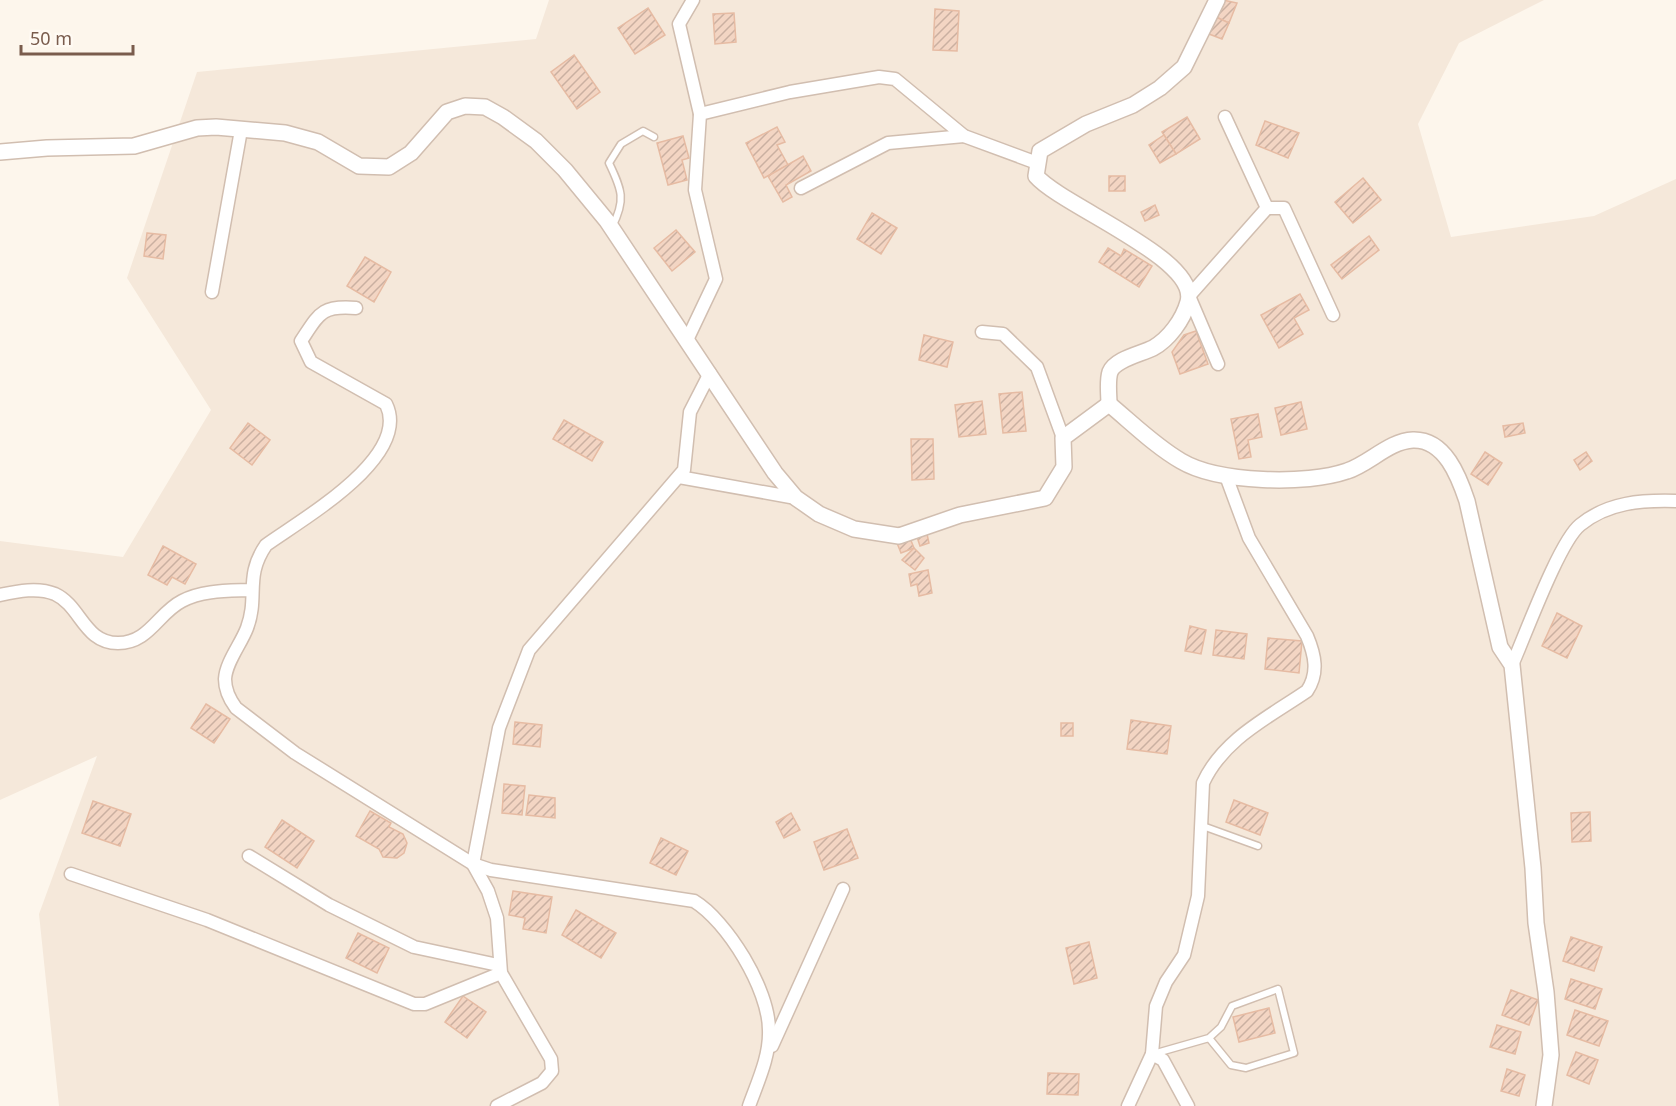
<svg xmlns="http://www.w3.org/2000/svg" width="1676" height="1106" font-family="'Noto Sans',sans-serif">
<defs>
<pattern id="building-hatch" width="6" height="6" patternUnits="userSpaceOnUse" patternTransform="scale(1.5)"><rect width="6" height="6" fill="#f3d5c3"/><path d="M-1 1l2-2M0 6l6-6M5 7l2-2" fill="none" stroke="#cab0a1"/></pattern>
</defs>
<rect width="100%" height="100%" fill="#fdf6ec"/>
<polygon fill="#f5e8da" points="549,0 1544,0 1459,43 1418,124 1451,237 1594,216 1676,179 1676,1106 59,1106 39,914 97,756 0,800 0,541 123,557 211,410 127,278 197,72 536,39"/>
<g fill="url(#building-hatch)" stroke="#e6bba3" stroke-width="1.5">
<polygon points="1223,0 1237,3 1229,23 1216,17"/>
<polygon points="648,8 665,35 635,54 618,28"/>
<polygon points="935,9 959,11 957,51 933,50"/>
<polygon points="734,13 736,42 715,44 713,14"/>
<polygon points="1216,17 1229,23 1222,39 1209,34"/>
<polygon points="574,55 600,92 577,109 551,72"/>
<polygon points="1187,117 1200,139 1176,154 1162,132"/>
<polygon points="1265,121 1299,133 1288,158 1256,145"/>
<polygon points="777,127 785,142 777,145 788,165 764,178 746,143"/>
<polygon points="1164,135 1176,154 1160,163 1149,145"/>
<polygon points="683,136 689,158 682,160 687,180 668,185 657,143"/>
<polygon points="803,156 811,171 786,185 792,197 783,202 768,176"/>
<rect x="1109" y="176" width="16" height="15"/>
<polygon points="1363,178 1381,200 1353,223 1335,202"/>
<polygon points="1155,205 1159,215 1145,221 1141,212"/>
<polygon points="872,213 897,228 881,254 857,239"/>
<polygon points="676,230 695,252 672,271 654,248"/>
<polygon points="147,233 166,235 163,259 144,256"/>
<polygon points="1369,236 1379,250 1342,279 1331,265"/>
<polygon points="1108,248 1121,256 1124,249 1152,266 1139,287 1099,262"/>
<polygon points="365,257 391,272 374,302 347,286"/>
<polygon points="1300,294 1309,310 1294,318 1303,334 1279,348 1261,315"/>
<polygon points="1196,331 1208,364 1180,374 1172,352 1184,335"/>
<polygon points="924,335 953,342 947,367 919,360"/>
<polygon points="1022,392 1026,431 1003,433 999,394"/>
<polygon points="982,401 986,434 959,437 955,405"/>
<polygon points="1301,402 1307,429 1281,435 1275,408"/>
<polygon points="1258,414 1262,437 1248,440 1251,457 1239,459 1231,419"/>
<polygon points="564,420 603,442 592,461 553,439"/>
<polygon points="248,423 270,440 252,465 230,448"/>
<polygon points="1523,423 1525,433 1505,437 1503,426"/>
<polygon points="911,439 933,439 934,479 912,480"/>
<polygon points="1485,452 1502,463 1488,485 1471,474"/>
<polygon points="1586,452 1592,461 1580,470 1574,460"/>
<polygon points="927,534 929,543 920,546 917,537"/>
<polygon points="910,538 914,548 901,553 897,543"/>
<polygon points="163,546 196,564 185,584 172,577 167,585 148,575"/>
<polygon points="914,548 924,558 915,570 902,560"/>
<polygon points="928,570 932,593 919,596 917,584 911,586 909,574"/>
<polygon points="1557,613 1582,626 1567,658 1542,646"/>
<polygon points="1190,626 1206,630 1201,654 1185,651"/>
<polygon points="1216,630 1247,634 1244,659 1213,655"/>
<polygon points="1268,638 1302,641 1299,673 1265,669"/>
<polygon points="206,704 230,719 214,743 191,728"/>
<polygon points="1131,720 1171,726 1167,754 1127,749"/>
<polygon points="515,722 542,725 540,747 513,744"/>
<rect x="1061" y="723" width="12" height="13"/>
<polygon points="504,784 525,786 522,815 502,813"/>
<polygon points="529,795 555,798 555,818 526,815"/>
<polygon points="1234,800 1268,813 1260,835 1226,822"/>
<polygon points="93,801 131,814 120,846 82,833"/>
<polygon points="370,811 391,823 389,827 403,834 407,843 404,853 397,858 383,857 379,849 356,836"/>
<polygon points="1590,812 1591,841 1572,842 1571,813"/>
<polygon points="791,813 800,830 784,838 776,822"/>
<polygon points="282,820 314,841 297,868 265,847"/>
<polygon points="847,829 858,858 824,870 814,842"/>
<polygon points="661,838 688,851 676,875 650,863"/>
<polygon points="513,891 552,897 546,933 523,929 525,918 509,915"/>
<polygon points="576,910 616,933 601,958 562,935"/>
<polygon points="358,933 389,948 377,973 346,958"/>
<polygon points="1571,937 1602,947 1594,971 1563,961"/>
<polygon points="1089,942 1097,978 1074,984 1066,948"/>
<polygon points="1571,979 1602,989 1595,1009 1565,999"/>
<polygon points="1511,990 1538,1000 1529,1025 1502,1015"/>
<polygon points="463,996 486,1012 467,1038 445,1022"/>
<polygon points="1269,1008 1275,1033 1239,1042 1233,1017"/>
<polygon points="1575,1010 1608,1021 1599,1046 1567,1035"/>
<polygon points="1497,1025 1521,1032 1515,1054 1490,1047"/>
<polygon points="1576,1052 1598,1060 1589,1084 1567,1075"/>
<polygon points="1507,1069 1525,1075 1519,1096 1501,1091"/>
<polygon points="1048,1073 1079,1074 1078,1095 1047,1094"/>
</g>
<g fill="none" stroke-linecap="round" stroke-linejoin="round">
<defs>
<g id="service">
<path d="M612,227C626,200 622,190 609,163L621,144L643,131L654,137"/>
<polyline points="1200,825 1258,846"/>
<polyline points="1153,1054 1209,1038 1231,1065 1246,1068 1294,1053 1278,989 1232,1006 1221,1027 1209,1038"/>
</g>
<g id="minor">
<polyline points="693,0 679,24 700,114"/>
<polyline points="1225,117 1267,208 1284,208 1333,315"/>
<polyline points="801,188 888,143 964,136"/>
<polyline points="212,292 241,130"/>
<path d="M356,308C321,305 319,314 301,341L311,362L386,404C412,457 302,519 266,545C244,577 259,596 247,628C241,644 226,662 225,679C225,690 230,700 236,708L295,753L473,864L491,870L694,901C727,921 769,989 769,1030C770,1056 758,1081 749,1106"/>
<polyline points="982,332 1003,334 1037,367 1063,438"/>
<polyline points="687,340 716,279 695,190 700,114 790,92 879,77 895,79 964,136 1037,163"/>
<polyline points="1218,364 1189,296 1267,208"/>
<polyline points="679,477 796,498"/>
<path d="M0,595C18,591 38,587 55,594C81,606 84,643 118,643C149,643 158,613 182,601C203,590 228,591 251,590"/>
<path d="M1512,665C1525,636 1559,542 1580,525C1608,502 1642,500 1676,501"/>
<polyline points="249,856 329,905 414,947 498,965"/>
<polyline points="71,874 207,920 414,1004 425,1004 501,973"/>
<polyline points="772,1046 843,889"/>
<polyline points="1152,1054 1163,1060 1188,1106"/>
<polyline points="497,1106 542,1083 552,1071 551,1059 501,973 497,918 488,891 473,864 499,728 529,650 684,470 690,412 710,373"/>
<path d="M1128,1106L1152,1054L1156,1006L1166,982L1184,955L1198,896L1203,783C1223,739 1269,717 1307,691C1319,673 1315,655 1307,636L1249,538L1226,476"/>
</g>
<g id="tertiary">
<polyline points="0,152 47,148 134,146 197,128 216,127 285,133 318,142 359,166 389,167 411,153 447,112 465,106 485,107 503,117 536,141 565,170 607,221 775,473 796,498 819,514 854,529 899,536 960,515 1045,498 1064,467 1063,438 1109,404"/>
<path d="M1109,404C1132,423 1155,446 1181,461C1218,483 1307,485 1347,471C1369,464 1389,441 1413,440C1445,439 1459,477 1467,501L1500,647L1512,665L1533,868L1536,923L1546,992L1551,1055L1544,1106"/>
<path d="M1109,404C1109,395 1107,381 1110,372C1115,359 1141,354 1153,348C1169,339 1183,320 1188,302C1200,259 1062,206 1036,176L1040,151L1086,124L1133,105L1160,88L1184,67L1217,0"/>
</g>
</defs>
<use href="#service" stroke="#d1beb0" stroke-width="9"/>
<use href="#minor" stroke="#d1beb0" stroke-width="15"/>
<use href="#tertiary" stroke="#d1beb0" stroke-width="18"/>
<use href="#service" stroke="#fff" stroke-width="6"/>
<use href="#minor" stroke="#fff" stroke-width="12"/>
<use href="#tertiary" stroke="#fff" stroke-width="15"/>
</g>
<path d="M21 45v9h112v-9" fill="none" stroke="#7a5c4d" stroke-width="3"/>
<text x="30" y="45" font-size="18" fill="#7a5c4d" stroke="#fffaf3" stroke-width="4.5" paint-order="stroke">50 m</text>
</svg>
